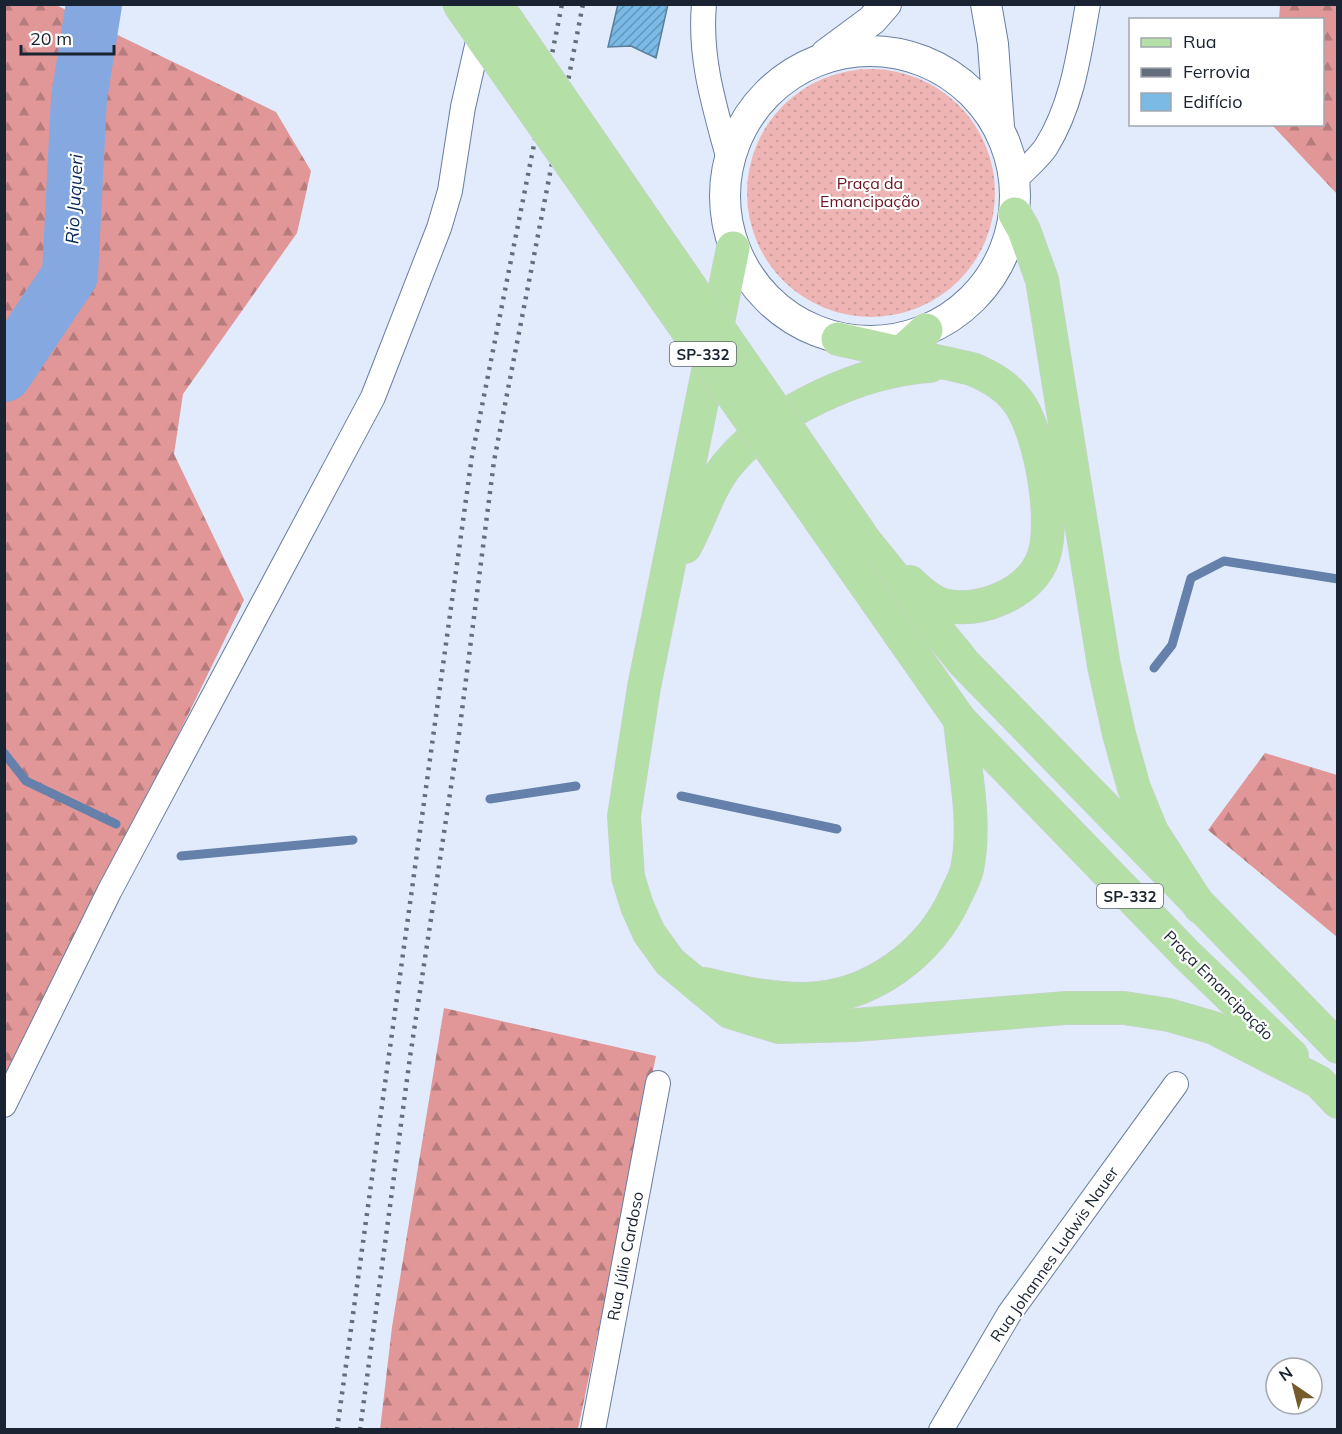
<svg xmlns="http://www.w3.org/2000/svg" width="1342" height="1434" font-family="Mulish,sans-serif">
<defs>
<pattern id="forest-firs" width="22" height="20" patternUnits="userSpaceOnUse" patternTransform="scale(1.5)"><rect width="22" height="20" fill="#e19797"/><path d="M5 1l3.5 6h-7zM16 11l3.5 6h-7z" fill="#b67b7c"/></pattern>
<pattern id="park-dots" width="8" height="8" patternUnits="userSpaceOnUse" patternTransform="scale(1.5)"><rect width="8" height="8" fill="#efb5b5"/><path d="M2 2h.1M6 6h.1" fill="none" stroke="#cc9b9c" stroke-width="1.8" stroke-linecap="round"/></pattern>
<pattern id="building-hatch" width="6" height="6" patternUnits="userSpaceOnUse" patternTransform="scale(1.5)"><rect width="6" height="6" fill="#7abae5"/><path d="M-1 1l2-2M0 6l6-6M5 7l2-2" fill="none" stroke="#6397ba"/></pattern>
</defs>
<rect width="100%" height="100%" fill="#e1ebfb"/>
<g fill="url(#forest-firs)">
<polygon points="4,5 56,5 276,112 311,171 297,233 183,394 174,454 244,600 5,1090"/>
<polygon points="1280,5 1337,5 1337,194 1272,125 1322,124 1322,20 1279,19"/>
<polygon points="1265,753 1337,775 1337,937 1208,830"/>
<polygon points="444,1008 656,1056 578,1429 380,1430 392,1327"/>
</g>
<circle fill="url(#park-dots)" cx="871" cy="193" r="124"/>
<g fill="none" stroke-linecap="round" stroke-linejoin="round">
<g stroke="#6480ab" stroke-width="9">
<polyline points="1154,668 1172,645 1191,578 1224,561 1338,579"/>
<polyline points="4,753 26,781 116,824"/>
<polyline points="681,796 837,829"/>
<polyline points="490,799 576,786"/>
<polyline points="181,856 353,840"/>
</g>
<polyline stroke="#84a8df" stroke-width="56" points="4,374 70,275 79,98 94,4"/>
</g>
<polygon fill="url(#building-hatch)" stroke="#587f99" stroke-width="1.5" points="618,4 668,4 656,58 631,46 608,47"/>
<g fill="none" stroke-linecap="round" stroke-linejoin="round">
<defs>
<g id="minor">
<path d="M704,4C699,59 715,108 729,160"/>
<path d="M1014,181C1024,170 1038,159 1046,147C1073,104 1079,53 1088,4"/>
<polyline points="4,1105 109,892 373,397 439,228 450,191 463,107 482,24"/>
<polyline points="593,1430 658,1083"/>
<polyline points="941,1430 1009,1314 1176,1084"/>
</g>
<g id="tertiary">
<polyline points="986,4 993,44 999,127"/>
<circle cx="870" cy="196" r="145"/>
<polyline points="826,54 872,20 886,4"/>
</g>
<g id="primary">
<polyline points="1015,214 1024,230 1042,280 1104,666 1119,734 1134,788 1152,832 1200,907"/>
<polyline points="733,248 644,687 624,816 628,877 637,906 649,933 670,962 730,1012 779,1027 856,1025 1066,1008 1124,1008 1169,1015 1214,1028 1319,1082 1338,1102"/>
<path d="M838,339L972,369C991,377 1007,386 1019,403C1041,434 1058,529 1041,563C1026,594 982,612 948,606C933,604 920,592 910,582"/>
<polyline points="889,364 926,330"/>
<polyline points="865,541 964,663 1338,1047"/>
<path d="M685,547C700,520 708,489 727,465C771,411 862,370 930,366"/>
<polyline points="948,703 960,720 1186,954 1292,1056"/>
<path d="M705,984C738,992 769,999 804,999C870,998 930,954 956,895C960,887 965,878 967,869C977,821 964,768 960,720"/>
</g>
</defs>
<use href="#minor" stroke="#687ea1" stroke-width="26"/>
<use href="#tertiary" stroke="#687ea1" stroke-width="32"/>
<use href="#primary" stroke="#cdcfd2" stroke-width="34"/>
<use href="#minor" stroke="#fff" stroke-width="24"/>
<use href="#tertiary" stroke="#fff" stroke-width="30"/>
<use href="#primary" stroke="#b4e0a8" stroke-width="33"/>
<g stroke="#636d7c" stroke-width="4.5" stroke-dasharray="3 6" stroke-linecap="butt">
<polyline points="337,1430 472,456 562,4"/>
<polyline points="360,1430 410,1057 459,734 494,461 583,4"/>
</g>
<defs>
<g id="primary-bridge">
<polyline points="459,4 948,703"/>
<polyline points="496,4 865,541"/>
</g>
</defs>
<use href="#primary-bridge" stroke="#cdcfd2" stroke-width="34" stroke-linecap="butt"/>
<use href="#primary-bridge" stroke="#b4e0a8" stroke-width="33"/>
</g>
<g text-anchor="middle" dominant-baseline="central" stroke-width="4.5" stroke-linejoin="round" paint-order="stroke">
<g fill="#fff" stroke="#5f656f" stroke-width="1.5">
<rect x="670" y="342" width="66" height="24" rx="4.5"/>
<rect x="1097" y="884" width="66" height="24" rx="4.5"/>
</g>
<g font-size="15" font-weight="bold" fill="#1a2331">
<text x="703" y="354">SP-332</text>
<text x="1130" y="896">SP-332</text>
</g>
<g font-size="16" fill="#6a121f" stroke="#fff">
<text x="870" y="183">Praça da<tspan x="870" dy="18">Emancipação</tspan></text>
</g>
<g font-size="16" fill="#1a2331" stroke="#fff">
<text transform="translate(1219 985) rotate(45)">Praça Emancipação</text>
<text transform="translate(1054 1254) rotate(-55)">Rua Johannes Ludwis Nauer</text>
<text transform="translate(625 1256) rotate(-79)">Rua Júlio Cardoso</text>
</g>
<g font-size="18" font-style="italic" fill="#062758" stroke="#fff">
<text transform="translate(74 199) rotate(-87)">Rio Juqueri</text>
</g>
</g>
<rect width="1342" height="1434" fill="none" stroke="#1a2331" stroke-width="12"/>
<rect x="1129" y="18" width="195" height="108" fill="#ffffff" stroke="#a3a7ad" stroke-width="1.5"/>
<rect x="1141" y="38" width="30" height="9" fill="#b4e0a8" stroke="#a3a7ad" stroke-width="1.5"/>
<text x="1183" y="48" font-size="18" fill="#1a2331">Rua</text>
<rect x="1141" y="68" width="30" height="9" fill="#636d7c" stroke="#a3a7ad" stroke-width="1.5"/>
<text x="1183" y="78" font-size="18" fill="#1a2331">Ferrovia</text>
<rect x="1141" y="93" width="30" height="18" fill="#7abae5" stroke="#a3a7ad" stroke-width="1.5"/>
<text x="1183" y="108" font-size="18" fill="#1a2331">Edifício</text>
<g transform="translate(1294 1386) rotate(325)"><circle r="28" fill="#ffffff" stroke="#a3a7ad" stroke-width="1.5"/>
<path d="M0-4.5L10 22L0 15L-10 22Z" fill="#765b2d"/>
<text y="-9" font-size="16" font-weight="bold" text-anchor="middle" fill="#1a2331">N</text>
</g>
<path d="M21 45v9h93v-9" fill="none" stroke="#1a2331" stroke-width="3"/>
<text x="30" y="45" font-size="18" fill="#1a2331" stroke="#ffffff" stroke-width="4.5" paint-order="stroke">20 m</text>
</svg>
